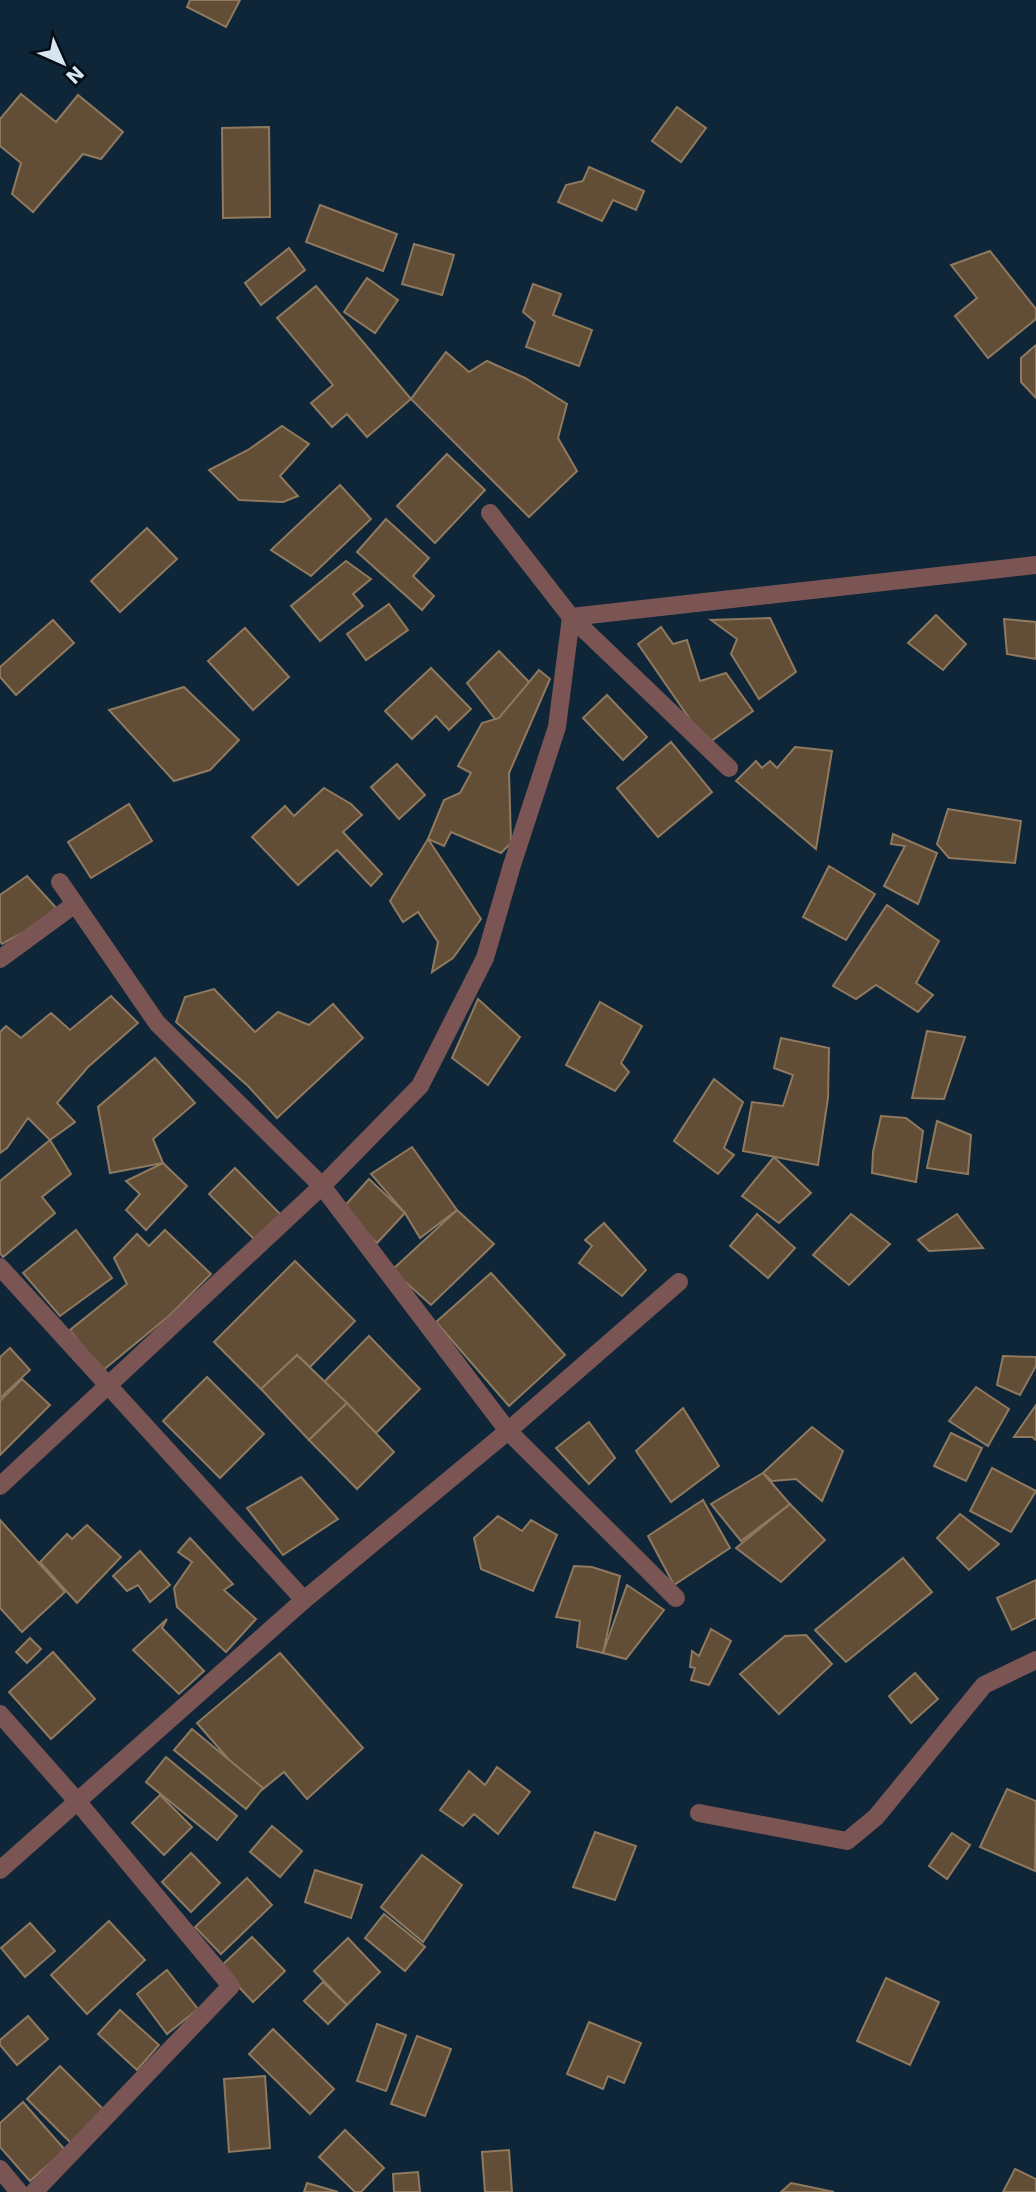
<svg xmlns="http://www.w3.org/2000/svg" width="1036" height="2192" font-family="'DejaVu Sans',sans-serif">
<rect width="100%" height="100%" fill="#0e2638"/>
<g fill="#624e36" stroke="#8f795f" stroke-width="2">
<polygon points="190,0 240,0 226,27 187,7"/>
<polygon points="21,94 56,122 78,95 123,132 101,159 83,154 33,212 12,194 21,163 0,146 0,119"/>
<polygon points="677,107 706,128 681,162 652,141"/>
<polygon points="269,127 270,217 223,218 222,128"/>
<polygon points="589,167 644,191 636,210 613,200 602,221 558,202 566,185 583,181"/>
<polygon points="320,205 397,234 383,271 306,242"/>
<polygon points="414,244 454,255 442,295 402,284"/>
<polygon points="289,248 305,270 261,305 245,283"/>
<polygon points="990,251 1036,309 1036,319 988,358 955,316 977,298 951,265"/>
<polygon points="367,278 398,300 375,333 344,312"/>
<polygon points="533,284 561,294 553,315 592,330 579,366 526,347 535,322 523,312"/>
<polygon points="316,286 411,399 367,437 347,414 332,427 311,403 333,385 277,318"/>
<polygon points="1036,345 1036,398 1021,382 1021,358"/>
<polygon points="446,352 469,372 487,361 525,378 567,404 558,438 577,471 529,517 411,399"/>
<polygon points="282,426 309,444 280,476 298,496 283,502 239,500 209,470 248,450"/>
<polygon points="447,454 485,490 435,543 397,506"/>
<polygon points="340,485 371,519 311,576 271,550"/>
<polygon points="386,519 429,558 413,576 434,596 422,610 357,552"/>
<polygon points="147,528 177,559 120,612 91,581"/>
<polygon points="346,561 371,579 353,594 363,606 320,641 291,606"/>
<polygon points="389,604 408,630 366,660 347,634"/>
<polygon points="936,615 966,644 943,670 908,643"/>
<polygon points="770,618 796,672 759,699 731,654 737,639 711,620"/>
<polygon points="1004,619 1036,622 1036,659 1007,654"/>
<polygon points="53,620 74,643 16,695 0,677 0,667"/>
<polygon points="661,627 673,644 687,640 700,681 726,673 753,711 707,744 638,644"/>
<polygon points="245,628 289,677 253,710 208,661"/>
<polygon points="499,651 533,686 499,724 467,683"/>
<polygon points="431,668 471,709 449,730 436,716 412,739 385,711"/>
<polygon points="539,670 550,679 509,773 511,843 501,853 451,832 444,846 428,839 444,800 460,793 471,773 458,766 482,723 499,718"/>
<polygon points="184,687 239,740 210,770 174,781 109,710"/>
<polygon points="607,695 647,737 623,760 583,718"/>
<polygon points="671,742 712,792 658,837 617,788"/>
<polygon points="795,747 832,751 816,849 736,781 756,761 762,768 770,761 777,768"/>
<polygon points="397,764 425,795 399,819 371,787"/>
<polygon points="324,788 351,804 362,815 343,832 382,874 371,886 337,850 298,885 252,837 285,806 294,816"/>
<polygon points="129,804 152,841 91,878 68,842"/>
<polygon points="948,809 1021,821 1015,863 949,858 937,844"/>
<polygon points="893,834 937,853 918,904 884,886 905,846 891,844"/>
<polygon points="428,839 481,919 453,958 432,972 438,942 418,912 403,922 390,901"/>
<polygon points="829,866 875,894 846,940 803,917"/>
<polygon points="27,876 60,912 2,944 0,941 0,895"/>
<polygon points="887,905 939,941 916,983 933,995 918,1012 876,985 856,999 833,986"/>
<polygon points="214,989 255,1032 278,1012 309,1025 333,1004 363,1038 277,1118 248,1086 176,1022 185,997"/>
<polygon points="111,996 138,1023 88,1067 57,1103 75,1122 50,1140 28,1118 7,1148 0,1153 0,1032 6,1026 21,1038 51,1013 70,1030"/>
<polygon points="478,999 520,1037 488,1085 452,1058"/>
<polygon points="600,1002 642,1026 621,1063 629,1072 615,1091 566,1065"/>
<polygon points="927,1031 965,1037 944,1099 912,1098"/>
<polygon points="781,1038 829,1048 828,1098 818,1165 743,1151 752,1102 783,1106 793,1075 774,1068"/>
<polygon points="155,1058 195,1103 153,1139 163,1163 110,1173 98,1107"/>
<polygon points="714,1079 743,1102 724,1148 734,1155 718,1174 674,1141"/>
<polygon points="881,1116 906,1118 923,1131 916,1182 872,1173 873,1152"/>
<polygon points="937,1121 971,1135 968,1174 927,1168"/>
<polygon points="50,1140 71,1174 42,1197 55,1213 3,1257 0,1253 0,1181"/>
<polygon points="412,1147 457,1210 420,1238 405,1213 371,1174"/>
<polygon points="774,1157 811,1193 779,1223 742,1196"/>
<polygon points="163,1163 187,1186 146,1230 126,1210 140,1194 126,1181"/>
<polygon points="235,1168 282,1216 257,1242 209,1194"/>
<polygon points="369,1179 405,1213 377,1243 341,1210"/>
<polygon points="457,1210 494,1244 431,1305 392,1270"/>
<polygon points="757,1214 795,1248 768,1278 730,1246"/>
<polygon points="851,1214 890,1244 849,1285 813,1255"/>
<polygon points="957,1214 983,1248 929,1251 918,1240"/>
<polygon points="604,1223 646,1270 622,1296 579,1263 592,1246 585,1240"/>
<polygon points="76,1230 112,1278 60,1316 23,1273"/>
<polygon points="165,1230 211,1274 169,1316 102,1371 70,1330 127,1284 114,1258 137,1234 149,1246"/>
<polygon points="295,1261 355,1321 310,1367 297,1355 261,1389 214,1342"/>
<polygon points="491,1273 565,1355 509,1406 436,1322"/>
<polygon points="369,1336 420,1389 376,1433 324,1382"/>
<polygon points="10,1348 30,1370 0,1398 0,1357"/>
<polygon points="297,1355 347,1403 309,1440 261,1389"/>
<polygon points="1003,1356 1036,1357 1036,1366 1020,1395 997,1385"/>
<polygon points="207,1377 264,1434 220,1478 163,1421"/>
<polygon points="22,1379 50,1405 0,1455 0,1401"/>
<polygon points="976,1387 1009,1409 988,1446 949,1421"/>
<polygon points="347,1403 394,1452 357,1489 309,1440"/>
<polygon points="1036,1405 1036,1440 1032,1437 1014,1437"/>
<polygon points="683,1408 719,1466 671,1502 636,1451"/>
<polygon points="589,1422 615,1458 589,1484 556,1448"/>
<polygon points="812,1427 843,1451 822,1501 796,1479 772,1481 763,1473"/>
<polygon points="951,1433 982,1448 966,1481 934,1466"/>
<polygon points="992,1468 1036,1491 1011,1532 970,1511"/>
<polygon points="763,1473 790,1504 741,1541 711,1504"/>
<polygon points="301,1477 338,1519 283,1555 247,1508"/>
<polygon points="703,1500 730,1548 674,1585 648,1536"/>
<polygon points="790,1504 825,1540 781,1582 736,1548"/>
<polygon points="960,1514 999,1544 969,1570 937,1538"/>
<polygon points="498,1516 522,1531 531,1520 557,1535 533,1591 481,1569 474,1538"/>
<polygon points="0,1520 65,1592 22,1632 0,1608"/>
<polygon points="87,1525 121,1557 77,1603 40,1562 67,1534 72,1539"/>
<polygon points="190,1538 233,1584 224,1590 256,1619 226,1652 177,1607 174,1588 192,1562 178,1552"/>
<polygon points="140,1551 170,1585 150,1602 138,1585 127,1591 113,1576"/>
<polygon points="903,1558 932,1592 846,1662 815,1630"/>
<polygon points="574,1566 592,1567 620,1576 603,1653 577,1647 580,1621 556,1617"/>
<polygon points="1036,1580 1036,1618 1012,1630 997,1598"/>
<polygon points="627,1585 664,1610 626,1659 603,1653"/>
<polygon points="167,1619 162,1628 204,1671 179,1694 133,1650"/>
<polygon points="711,1629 731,1641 709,1685 691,1680 695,1668 690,1667 692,1651 699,1656"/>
<polygon points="806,1635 832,1664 779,1714 740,1674 785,1636"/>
<polygon points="30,1638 41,1649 27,1663 16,1652"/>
<polygon points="53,1652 95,1699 51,1739 9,1692"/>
<polygon points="280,1653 363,1748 307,1799 284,1772 258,1793 197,1723"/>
<polygon points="915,1673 938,1699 911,1723 889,1696"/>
<polygon points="192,1729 263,1788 246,1809 174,1750"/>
<polygon points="166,1757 237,1816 217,1840 146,1782"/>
<polygon points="497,1767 530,1792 498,1834 474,1814 463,1826 440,1810 469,1771 485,1785"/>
<polygon points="1007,1789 1036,1801 1035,1871 980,1847"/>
<polygon points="160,1795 192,1827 164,1855 132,1823"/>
<polygon points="272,1826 302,1851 280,1877 250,1852"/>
<polygon points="595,1832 636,1846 615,1900 573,1887"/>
<polygon points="952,1833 970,1845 947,1879 929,1866"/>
<polygon points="191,1853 220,1883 191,1912 162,1882"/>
<polygon points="422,1855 462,1885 423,1942 381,1907"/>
<polygon points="315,1870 362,1885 351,1918 305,1902"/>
<polygon points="247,1878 272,1905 221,1954 195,1927"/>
<polygon points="384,1914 425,1947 405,1971 365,1938"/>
<polygon points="109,1921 145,1960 87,2014 51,1975"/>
<polygon points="30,1923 55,1951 25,1977 1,1948"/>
<polygon points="252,1937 285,1971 253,2002 220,1967"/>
<polygon points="348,1938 380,1972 347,2005 314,1971"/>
<polygon points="167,1970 198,2009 167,2034 137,1994"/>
<polygon points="886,1978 939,2002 910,2065 857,2041"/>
<polygon points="323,1982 347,2005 328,2024 304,2001"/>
<polygon points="120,2010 159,2045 137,2070 98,2034"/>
<polygon points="28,2016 48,2039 17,2065 0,2045 0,2040"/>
<polygon points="589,2022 641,2043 624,2083 608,2076 603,2089 567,2074"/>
<polygon points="377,2024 406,2035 386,2091 357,2081"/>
<polygon points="273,2029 334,2089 310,2114 249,2054"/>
<polygon points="417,2036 451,2049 425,2116 391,2104"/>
<polygon points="60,2066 107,2113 74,2146 27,2099"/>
<polygon points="265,2076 270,2148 229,2152 224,2079"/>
<polygon points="23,2102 65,2150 30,2181 0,2147 0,2123"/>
<polygon points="345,2130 384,2168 361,2192 355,2192 319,2157"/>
<polygon points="509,2150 512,2192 485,2192 482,2152"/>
<polygon points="1015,2169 1036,2179 1036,2192 1003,2192"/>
<polygon points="418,2172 420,2192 394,2192 393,2174"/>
<polygon points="307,2183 338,2192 304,2192"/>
<polygon points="791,2183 834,2192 781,2192"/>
</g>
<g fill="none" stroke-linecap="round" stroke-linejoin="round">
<g stroke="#7a5554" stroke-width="18">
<polyline points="729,768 571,617 1036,565"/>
<polyline points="60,882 157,1023 322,1186 508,1431 676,1598"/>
<polyline points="0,959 75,904"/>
<polyline points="0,1267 304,1600"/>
<polyline points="0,1486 322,1186 420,1086 485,958 512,865 557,727 571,617 490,513"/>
<polyline points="0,1714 77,1801 231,1986 34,2192"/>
<polyline points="699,1813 847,1841 876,1817 984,1685 1036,1660"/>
<polyline points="0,1870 304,1600 508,1431 679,1282"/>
<polyline points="0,2169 19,2192"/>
</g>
</g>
<g transform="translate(63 63) rotate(135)" stroke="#050e16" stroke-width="5" paint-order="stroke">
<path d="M0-5L12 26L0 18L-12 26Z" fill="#d7e5f1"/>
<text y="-10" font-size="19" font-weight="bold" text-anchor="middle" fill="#d7e5f1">N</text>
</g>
</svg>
